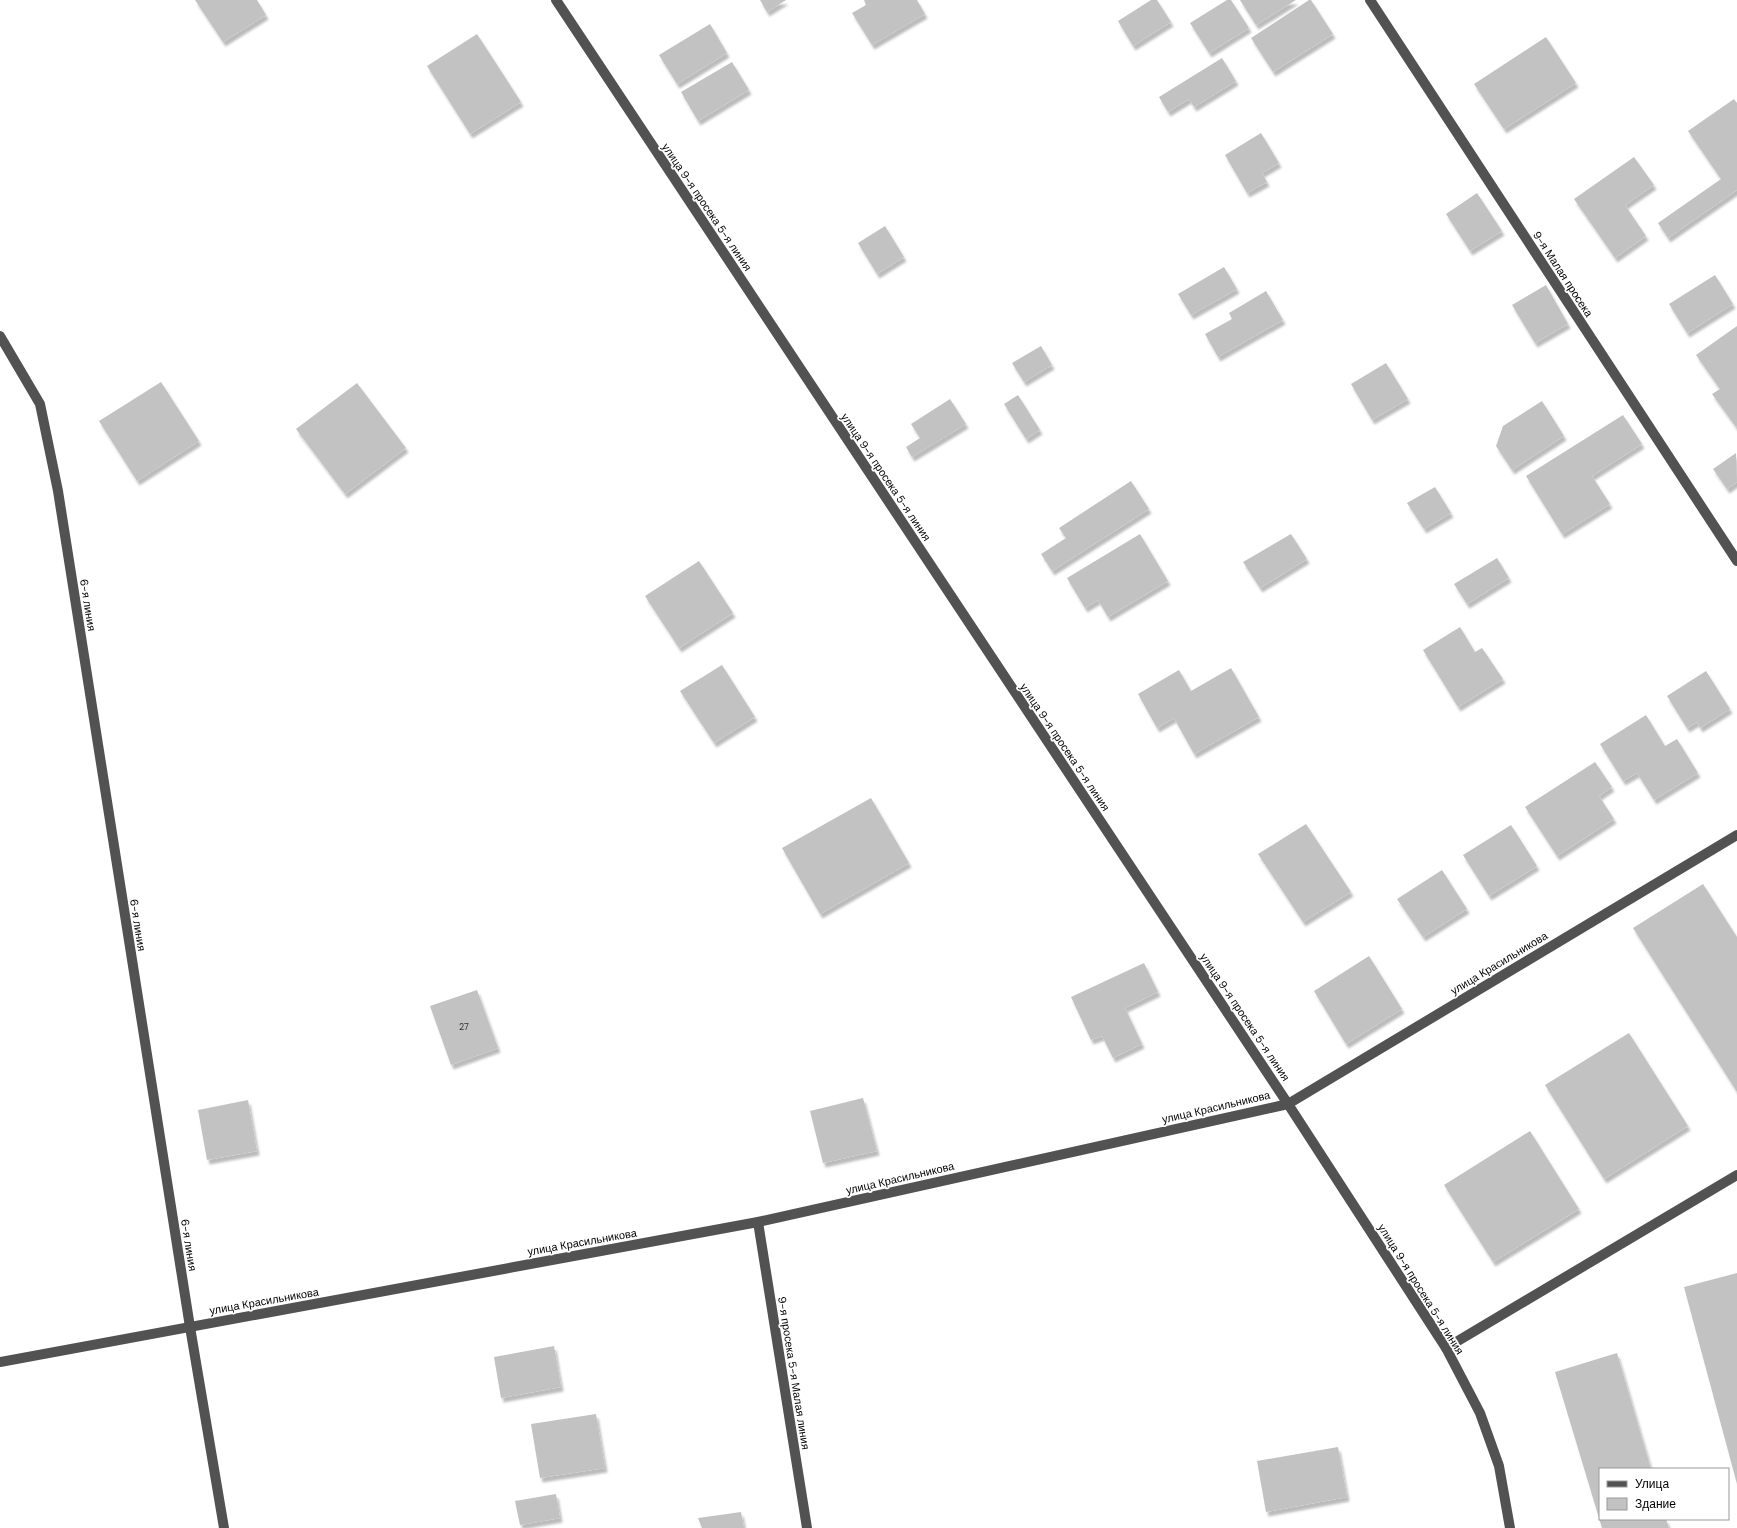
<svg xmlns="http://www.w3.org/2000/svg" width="1737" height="1528" font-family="'DM Sans',sans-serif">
<defs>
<filter id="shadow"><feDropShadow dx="2.5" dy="4.5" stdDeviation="1" flood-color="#0004"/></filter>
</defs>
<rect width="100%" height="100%" fill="#fff"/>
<g fill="#c2c2c2" filter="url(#shadow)">
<polygon points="195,0 257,0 266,15 223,42"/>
<polygon points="760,0 786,0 767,12"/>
<polygon points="864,0 917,0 925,14 872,45 852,13 866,5"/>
<polygon points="1151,0 1157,0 1171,22 1133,46 1118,21"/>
<polygon points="1227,0 1231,0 1249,28 1209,53 1190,23"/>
<polygon points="1240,0 1296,0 1256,25"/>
<polygon points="1309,0 1311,0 1333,34 1273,72 1251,38"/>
<polygon points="710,24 727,53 677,84 659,55"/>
<polygon points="477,34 521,102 470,134 427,66"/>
<polygon points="1546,37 1576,83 1504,129 1474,84"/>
<polygon points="1222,58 1236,81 1194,107 1189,99 1168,112 1159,97"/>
<polygon points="732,62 749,90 698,121 681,92"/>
<polygon points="1734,99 1737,103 1737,190 1668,238 1658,223 1721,179 1688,131"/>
<polygon points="1261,133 1279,163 1262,173 1267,182 1247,193 1225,155"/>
<polygon points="1634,157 1654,185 1625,205 1646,236 1615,258 1574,199"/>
<polygon points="1477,193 1502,231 1470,251 1446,214"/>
<polygon points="885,226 904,257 877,274 858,243"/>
<polygon points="1224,267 1237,289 1191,315 1178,294"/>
<polygon points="1715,275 1733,304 1687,333 1669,304"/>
<polygon points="1546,285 1568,324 1535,343 1512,305"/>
<polygon points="1266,291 1283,320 1218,357 1205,334 1232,319 1229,313"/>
<polygon points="1737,326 1737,426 1736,427 1712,394 1720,389 1696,355"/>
<polygon points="1041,346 1052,365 1024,382 1012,363"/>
<polygon points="1386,363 1408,399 1372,420 1351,384"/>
<polygon points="161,382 199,441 137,481 99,421"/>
<polygon points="357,383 406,448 345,494 296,429"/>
<polygon points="1018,395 1040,430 1026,439 1004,404"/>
<polygon points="950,399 966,424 912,457 906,447 920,438 911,424"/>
<polygon points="1542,401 1564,436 1512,470 1496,446 1503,426"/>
<polygon points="1623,415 1642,444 1592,476 1610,504 1562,534 1526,476"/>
<polygon points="1736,453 1737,482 1727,489 1713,469"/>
<polygon points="1131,481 1149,509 1052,571 1041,554 1066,538 1059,528"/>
<polygon points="1435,487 1451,513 1424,529 1407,503"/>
<polygon points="1140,534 1168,581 1108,617 1098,600 1085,608 1067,578"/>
<polygon points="1291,534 1307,559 1260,588 1243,562"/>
<polygon points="1497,558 1509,578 1467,604 1454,584"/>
<polygon points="699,561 733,613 679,648 645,596"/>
<polygon points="1460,627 1475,652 1482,648 1503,679 1458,707 1423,650"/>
<polygon points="722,665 755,717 714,743 680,691"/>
<polygon points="1231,668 1259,717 1194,754 1174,718 1157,728 1138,694 1179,670 1191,691"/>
<polygon points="1706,671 1730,709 1700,728 1697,722 1687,728 1667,696"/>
<polygon points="1646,715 1665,746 1677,739 1698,773 1654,800 1637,773 1623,781 1600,744"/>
<polygon points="1595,762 1612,787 1599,796 1614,819 1557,856 1525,807"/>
<polygon points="871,798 909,863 820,914 782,848"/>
<polygon points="1306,824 1351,892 1303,922 1258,854"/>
<polygon points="1511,825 1537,866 1489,896 1463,855"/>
<polygon points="1442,870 1467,909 1423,937 1397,899"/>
<polygon points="1703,884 1737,937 1737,1092 1633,928"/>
<polygon points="1369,956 1402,1009 1346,1044 1314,991"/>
<polygon points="1144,963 1158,992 1125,1008 1142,1044 1113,1058 1102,1036 1091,1040 1071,997"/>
<polygon points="477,990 498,1048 451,1065 430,1006"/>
<polygon points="1629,1033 1688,1126 1604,1179 1545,1085"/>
<polygon points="863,1098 877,1151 823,1163 810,1111"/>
<polygon points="248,1100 257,1151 207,1160 198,1110"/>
<polygon points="1530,1131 1579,1209 1493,1262 1444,1185"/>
<polygon points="1737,1273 1737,1484 1684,1287"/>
<polygon points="554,1346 561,1387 501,1398 494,1357"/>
<polygon points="1617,1353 1651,1469 1600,1469 1600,1519 1666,1519 1669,1528 1602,1528 1555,1372"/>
<polygon points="596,1414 605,1468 540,1478 531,1424"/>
<polygon points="1338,1447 1347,1497 1266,1512 1257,1461"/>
<polygon points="556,1494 560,1518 520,1525 515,1501"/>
<polygon points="741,1512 744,1528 702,1528 698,1518"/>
</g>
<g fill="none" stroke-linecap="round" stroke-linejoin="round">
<g stroke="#525252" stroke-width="10">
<polyline points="556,0 1288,1104 1446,1348 1480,1413 1499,1466 1510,1528"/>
<polyline points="1370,0 1737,561"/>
<polyline points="0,336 40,404 58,491 190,1327 224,1528"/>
<polyline points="758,1222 807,1528"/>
<polyline points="1446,1348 1737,1175"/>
<polyline points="0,1362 758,1222 1288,1104 1737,835"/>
</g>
</g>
<g text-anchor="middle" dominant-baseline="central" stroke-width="3.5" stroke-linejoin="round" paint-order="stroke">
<g font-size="9" fill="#303030">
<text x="464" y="1027">27</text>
</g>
<g font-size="11" fill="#000" stroke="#fff">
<text transform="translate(707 207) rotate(56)">улица 9-я просека 5-я линия</text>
<text transform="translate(1563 274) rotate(57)">9-я Малая просека</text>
<text transform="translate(886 477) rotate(56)">улица 9-я просека 5-я линия</text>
<text transform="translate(88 605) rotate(81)">6-я линия</text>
<text transform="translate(1065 747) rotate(56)">улица 9-я просека 5-я линия</text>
<text transform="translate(138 925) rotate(81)">6-я линия</text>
<text transform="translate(1499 963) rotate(-31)">улица Красильникова</text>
<text transform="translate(1245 1017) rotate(56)">улица 9-я просека 5-я линия</text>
<text transform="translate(1216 1107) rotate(-13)">улица Красильникова</text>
<text transform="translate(900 1178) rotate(-13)">улица Красильникова</text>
<text transform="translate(582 1242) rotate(-10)">улица Красильникова</text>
<text transform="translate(189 1245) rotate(81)">6-я линия</text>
<text transform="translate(1421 1289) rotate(58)">улица 9-я просека 5-я линия</text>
<text transform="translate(264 1301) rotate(-10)">улица Красильникова</text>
<text transform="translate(794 1373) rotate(81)">9-я просека 5-я Малая линия</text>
</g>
</g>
<rect x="1599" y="1468" width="130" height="52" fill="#ffffff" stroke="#999999"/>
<rect x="1607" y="1481" width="20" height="6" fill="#525252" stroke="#999999"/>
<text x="1635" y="1488" font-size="12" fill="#000000">Улица</text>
<rect x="1607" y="1498" width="20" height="12" fill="#c2c2c2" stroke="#999999"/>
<text x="1635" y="1508" font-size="12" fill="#000000">Здание</text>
</svg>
